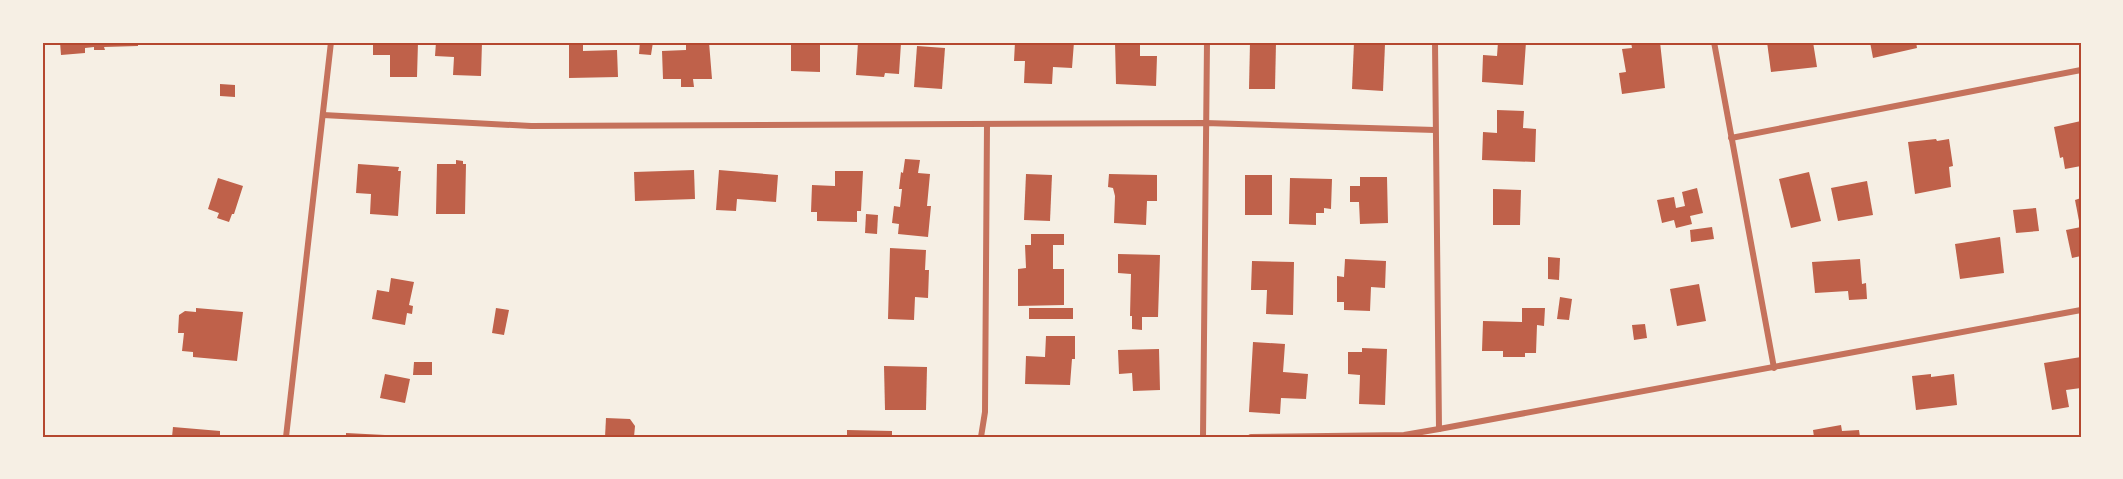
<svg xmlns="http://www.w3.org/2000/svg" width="2123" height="479" font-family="'PT Sans Narrow',sans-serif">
<rect width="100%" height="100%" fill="#f6efe4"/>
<g fill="#bf614a">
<polygon points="60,42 138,42 138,46 104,47 105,50 94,50 94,47 85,48 85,53 61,55"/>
<polygon points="373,42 418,42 417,77 390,77 390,55 373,55"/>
<polygon points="436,42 482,42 481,76 453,75 454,57 435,56"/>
<polygon points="569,42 583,42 583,51 617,50 618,77 569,78"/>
<polygon points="640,42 653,42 651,55 639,54"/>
<polygon points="697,42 709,42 712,79 693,79 694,87 681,87 681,79 663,79 662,51 686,50 686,44"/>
<polygon points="791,42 820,42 820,72 791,71"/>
<polygon points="858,42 901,43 899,74 885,73 884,77 856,75"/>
<polygon points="1015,42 1074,42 1072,68 1053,67 1052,84 1024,83 1025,61 1014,61"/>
<polygon points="1115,42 1140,42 1140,56 1157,56 1156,86 1116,84"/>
<polygon points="1250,42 1276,42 1275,89 1249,89"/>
<polygon points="1354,42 1385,44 1383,91 1352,89"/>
<polygon points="1498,42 1526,42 1523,85 1482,82 1483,55 1497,56"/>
<polygon points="1631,42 1660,42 1665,88 1622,94 1619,73 1626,72 1622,49 1632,48"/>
<polygon points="1767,42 1813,42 1817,67 1771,72"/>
<polygon points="1870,42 1916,42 1917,48 1873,58"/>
<polygon points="917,46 945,48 942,89 914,87"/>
<polygon points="220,84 235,85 235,97 220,96"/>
<polygon points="1497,110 1524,111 1523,128 1536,129 1535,162 1482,160 1483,132 1497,133"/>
<polygon points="2081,121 2081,166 2065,169 2063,157 2060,158 2054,127"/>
<polygon points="1936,139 1937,141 1949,139 1953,166 1949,167 1951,187 1915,194 1908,142"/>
<polygon points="905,159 920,160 918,173 930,174 927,206 931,206 928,237 898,234 899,224 892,223 894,206 900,207 902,189 899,189 901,172 903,173"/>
<polygon points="456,160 463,161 463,164 466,164 465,214 436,214 437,164 456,164"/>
<polygon points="358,164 399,167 398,171 401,171 398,216 370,214 371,194 356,193"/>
<polygon points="694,170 695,199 635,201 634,172"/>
<polygon points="719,170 778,175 776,202 737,199 736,211 716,210"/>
<polygon points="835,171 863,171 861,211 857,211 857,222 817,221 817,212 811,212 812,185 835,186"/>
<polygon points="1809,172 1821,221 1791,228 1779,179"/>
<polygon points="1026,174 1052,175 1050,221 1024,220"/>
<polygon points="1109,174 1157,175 1157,201 1147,201 1146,225 1114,223 1115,196 1113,188 1108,187"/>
<rect x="1245" y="175" width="27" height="40"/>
<polygon points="1360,177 1387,177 1388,223 1360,224 1359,202 1350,202 1350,186 1360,186"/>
<polygon points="218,178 243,186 234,214 232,214 229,222 217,218 219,213 208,209"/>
<polygon points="1290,178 1332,179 1331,209 1324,208 1324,213 1316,213 1316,225 1289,224"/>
<polygon points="1867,181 1873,215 1838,221 1831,188"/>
<polygon points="1697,188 1703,213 1690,216 1692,224 1676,228 1674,220 1662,223 1657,200 1674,197 1676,208 1685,206 1682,192"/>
<polygon points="1493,189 1521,190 1520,225 1493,225"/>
<polygon points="2081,198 2081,226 2080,226 2075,200"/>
<polygon points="2036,208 2039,231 2016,233 2013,210"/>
<polygon points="866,214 878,215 877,234 865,233"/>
<polygon points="1712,227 1714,239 1691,242 1690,230"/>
<polygon points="2081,227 2081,256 2072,258 2066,230"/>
<polygon points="1031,234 1064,234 1064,245 1053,245 1053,269 1064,269 1064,305 1018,306 1018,269 1026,268 1025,245 1031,245"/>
<polygon points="2000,237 2004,273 1960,279 1955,244"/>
<polygon points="890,248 926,250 925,270 929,270 928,298 915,297 914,320 888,319"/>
<polygon points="1118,254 1160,255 1158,317 1142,317 1142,330 1132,329 1132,316 1130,316 1131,274 1118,273"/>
<polygon points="1548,257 1560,258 1559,280 1548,279"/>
<polygon points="1345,259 1386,261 1385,288 1371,287 1370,311 1344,310 1344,302 1337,302 1337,276 1344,277"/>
<polygon points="1860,259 1862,284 1866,283 1867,299 1849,300 1848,291 1815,293 1812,262"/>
<polygon points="1252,261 1294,262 1293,315 1266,314 1267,290 1251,290"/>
<polygon points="391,278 414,282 409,305 413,306 412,314 407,313 405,325 372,319 377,290 389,292"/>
<polygon points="1699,284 1706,321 1677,326 1670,289"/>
<polygon points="1560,297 1572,299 1569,320 1557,319"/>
<polygon points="196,308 243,312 237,361 193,357 193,352 182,351 184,333 178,333 179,315 185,311 196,312"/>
<polygon points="496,308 509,310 504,335 492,333"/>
<rect x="1029" y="308" width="44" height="11"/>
<polygon points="1522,308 1545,308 1544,326 1537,325 1536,353 1525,353 1525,357 1503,357 1503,351 1482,351 1483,321 1522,322"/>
<polygon points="1645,324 1647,338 1634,340 1632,325"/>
<polygon points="1046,336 1075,336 1075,359 1072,359 1070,385 1025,384 1026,356 1045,357"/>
<polygon points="1253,342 1285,344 1283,372 1308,374 1306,399 1281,398 1280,414 1249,412"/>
<polygon points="1362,348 1387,349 1385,405 1359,404 1360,375 1348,374 1348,352 1362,352"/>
<polygon points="1159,349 1160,390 1133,391 1132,373 1119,374 1118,350"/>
<polygon points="2081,357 2081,388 2066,390 2069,407 2052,410 2044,363"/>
<polygon points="414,362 432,362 432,375 413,375"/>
<polygon points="884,366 927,367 926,410 885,410"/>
<polygon points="385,374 410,379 405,403 380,398"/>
<polygon points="1931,374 1931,377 1954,374 1957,405 1916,410 1912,376"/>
<polygon points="606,418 630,419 635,426 634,437 605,437"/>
<polygon points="1841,425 1842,431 1859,430 1860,437 1814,437 1813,430"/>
<polygon points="173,427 220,431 220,437 172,437"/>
<polygon points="847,430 892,431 892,437 847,437"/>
<polygon points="346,433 385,435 385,437 346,437"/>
</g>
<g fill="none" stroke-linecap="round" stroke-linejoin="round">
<g stroke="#c5725c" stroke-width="6">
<polyline points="1435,42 1439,429"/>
<polyline points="1714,42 1774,368"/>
<polyline points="323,115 531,126 1205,123 1435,130"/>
<polyline points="1731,138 2081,70"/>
<polyline points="286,437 331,42"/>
<polyline points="981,437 985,412 987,124"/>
<polyline points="1203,437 1207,42"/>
<polyline points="1251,437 1404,435 1439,429 2081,310"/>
</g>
</g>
<rect width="2123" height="479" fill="none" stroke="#f6efe4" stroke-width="87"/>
<rect x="44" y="44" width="2036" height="392" fill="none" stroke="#b5482f" stroke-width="2"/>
</svg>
